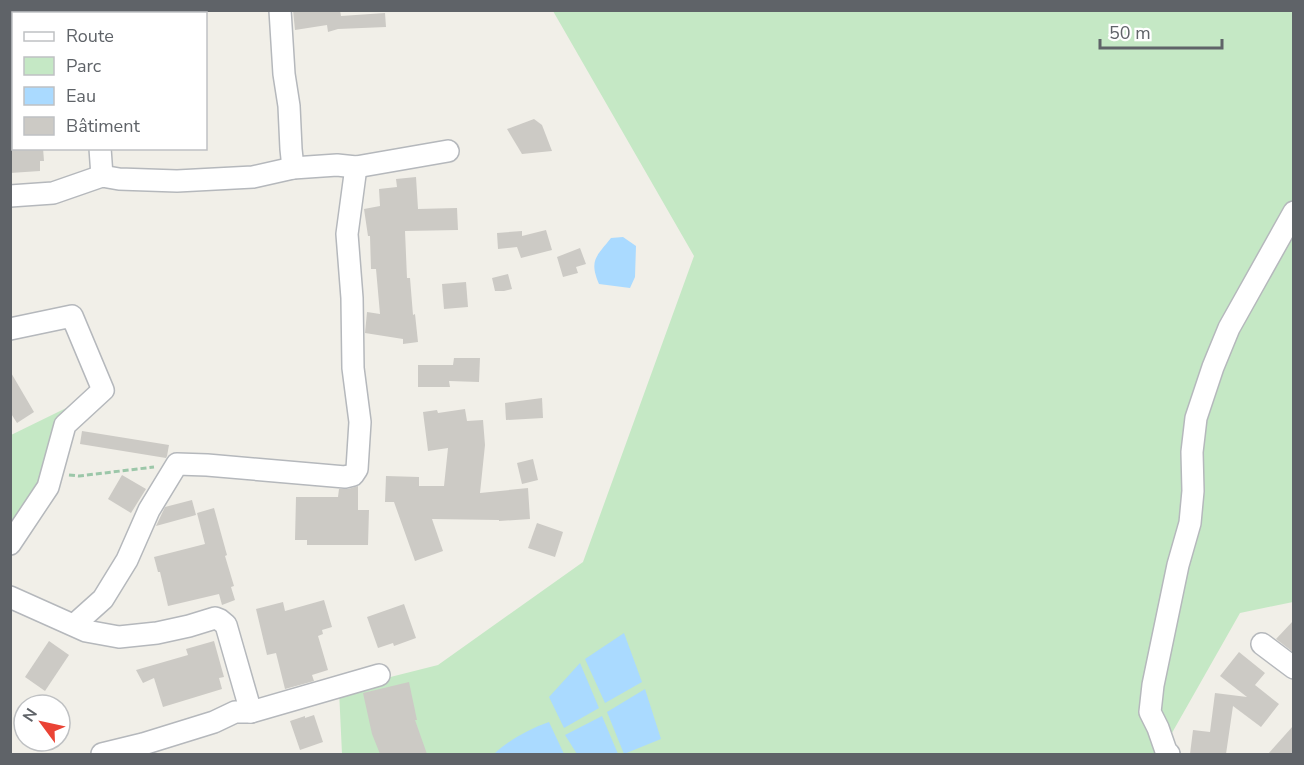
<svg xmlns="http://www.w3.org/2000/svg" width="1304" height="765" font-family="'Nunito Sans',sans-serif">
<rect width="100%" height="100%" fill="#f1efe8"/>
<g fill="#c5e8c5">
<polygon points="553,11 1293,11 1293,602 1240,613 1160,754 342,754 339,690 438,665 583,562 694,256"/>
<polygon points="103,390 65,425 11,544 11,435"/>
</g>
<g fill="#aadaff">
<path d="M623,237L636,246L635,277L630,288L599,284C589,260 596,257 611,238Z"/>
<polygon points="624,633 642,682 605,703 585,659"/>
<polygon points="580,663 599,708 564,728 549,697"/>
<polygon points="645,689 661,739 624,754 607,712"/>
<polygon points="602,716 618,754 577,754 565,735"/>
<path d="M549,722L564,754H494C509,740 529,729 549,722Z"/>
</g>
<g fill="#cccac5">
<polygon points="293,10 340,10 341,16 385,13 386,27 338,29 328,32 327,25 295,30"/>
<polygon points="534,119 542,125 552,151 522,154 507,129"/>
<polygon points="10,148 43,148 44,161 40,161 40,171 10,173"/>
<polygon points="416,177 418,209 457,208 458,230 405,231 407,278 410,278 413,315 415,314 418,342 403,344 403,339 365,333 367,312 380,314 376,269 371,269 370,236 368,236 364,209 380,206 379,189 397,187 396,179"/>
<polygon points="546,230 552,250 521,258 517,247 498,249 497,233 522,231 522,236"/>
<polygon points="580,248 586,264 576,267 578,273 563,277 557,257"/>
<polygon points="508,274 512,289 504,291 495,291 492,278"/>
<polygon points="466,282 468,307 444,309 442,284"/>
<polygon points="454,358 480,358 479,382 449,381 450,387 418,387 418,365 453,365"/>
<polygon points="10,371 34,412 17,423 10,412"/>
<polygon points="542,398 543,418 506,420 505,403"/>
<polygon points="465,409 467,421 483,420 485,445 480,493 528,488 530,519 499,521 499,520 432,519 443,551 415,561 394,502 385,502 386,476 419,477 419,486 444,486 448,448 428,451 423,412 437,410 438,413"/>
<polygon points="82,431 169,445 167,456 166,458 80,444"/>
<polygon points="533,459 538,480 522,484 517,463"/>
<polygon points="122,475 146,489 131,513 108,499"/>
<polygon points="358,486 358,510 369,510 368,545 307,545 307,540 295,540 296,497 338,497 339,489 348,489"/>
<polygon points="192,500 196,515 156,526 165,507"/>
<polygon points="214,508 227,555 225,556 234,586 231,587 235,600 222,605 219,594 168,606 160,572 158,572 154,557 205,544 197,513"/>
<polygon points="537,523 563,532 555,557 528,548"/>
<polygon points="324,600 332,627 322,630 323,634 318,636 328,670 312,675 314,681 285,689 276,653 267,655 256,609 283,602 285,611"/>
<polygon points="404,604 416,638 394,646 393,643 378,648 367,617"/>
<polygon points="1293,621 1293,652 1276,639"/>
<polygon points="49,641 69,655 45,691 25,677"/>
<polygon points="214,641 224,677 219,678 222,689 163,707 154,678 143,683 136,670 188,655 186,649"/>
<polygon points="1239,652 1265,673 1255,685 1279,704 1261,727 1233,706 1226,754 1190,754 1193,730 1210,732 1215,693 1247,697 1220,676"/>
<polygon points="409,682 417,720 415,720 427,754 380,754 372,734 363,693"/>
<polygon points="314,715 323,742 300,750 290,721 305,716 305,718"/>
<polygon points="1293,726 1293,754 1268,754"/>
</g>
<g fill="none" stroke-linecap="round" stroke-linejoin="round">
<defs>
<g id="minor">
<polyline points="90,10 90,14"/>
<polyline points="280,10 284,74 289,106 291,149 293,168"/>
<polyline points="100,148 102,176"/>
<polyline points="10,196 53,193 102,176 119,179 177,181 253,177 293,168 337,165 356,167 448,151"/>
<polyline points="10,329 72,316 103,390 65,425 48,487 10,544"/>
<polyline points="10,597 86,631 119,637 157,633 189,626 215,618 220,620 226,625 251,712"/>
<polyline points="74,625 103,599 127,560 149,510 177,464 207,465 345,477 353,475 357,469 360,422 353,368 352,298 347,234 356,167"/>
<polyline points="1262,644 1294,668"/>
<polyline points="102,754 143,744 214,722 235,712 251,712 379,675"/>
<polyline points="1169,754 1166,751 1158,728 1150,712 1153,685 1178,565 1190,523 1193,491 1192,452 1196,418 1213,367 1229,328 1294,212"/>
</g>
</defs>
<use href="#minor" stroke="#b5b8bc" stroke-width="24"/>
<polyline stroke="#9cc7a9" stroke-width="3" stroke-dasharray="6 3" stroke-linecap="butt" points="69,475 79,476 154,467"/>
<use href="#minor" stroke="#fff" stroke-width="21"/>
</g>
<rect width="1304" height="765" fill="none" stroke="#5f6368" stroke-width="24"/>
<rect x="12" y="12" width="195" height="138" fill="#ffffff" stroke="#bfc1c3" stroke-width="1.5"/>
<rect x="24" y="32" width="30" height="9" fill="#ffffff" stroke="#bfc1c3" stroke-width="1.5"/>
<text x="66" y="42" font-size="18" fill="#5f6368">Route</text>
<rect x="24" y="57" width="30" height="18" fill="#c5e8c5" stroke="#bfc1c3" stroke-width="1.5"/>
<text x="66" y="72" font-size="18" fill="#5f6368">Parc</text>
<rect x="24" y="87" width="30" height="18" fill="#aadaff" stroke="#bfc1c3" stroke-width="1.5"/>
<text x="66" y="102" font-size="18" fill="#5f6368">Eau</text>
<rect x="24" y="117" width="30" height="18" fill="#cccac5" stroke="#bfc1c3" stroke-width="1.5"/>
<text x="66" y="132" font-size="18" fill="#5f6368">Bâtiment</text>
<g transform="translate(42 723) rotate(303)"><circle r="28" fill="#ffffff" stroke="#bfc1c3" stroke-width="1.5"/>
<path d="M0-4.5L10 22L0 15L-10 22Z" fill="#ea4335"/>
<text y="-9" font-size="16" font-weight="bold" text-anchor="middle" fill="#5f6368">N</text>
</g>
<path d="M1100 39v9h122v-9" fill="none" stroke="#5f6368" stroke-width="3"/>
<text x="1109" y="39" font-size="18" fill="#5f6368" stroke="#ffffff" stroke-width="4.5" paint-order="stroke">50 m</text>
</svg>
